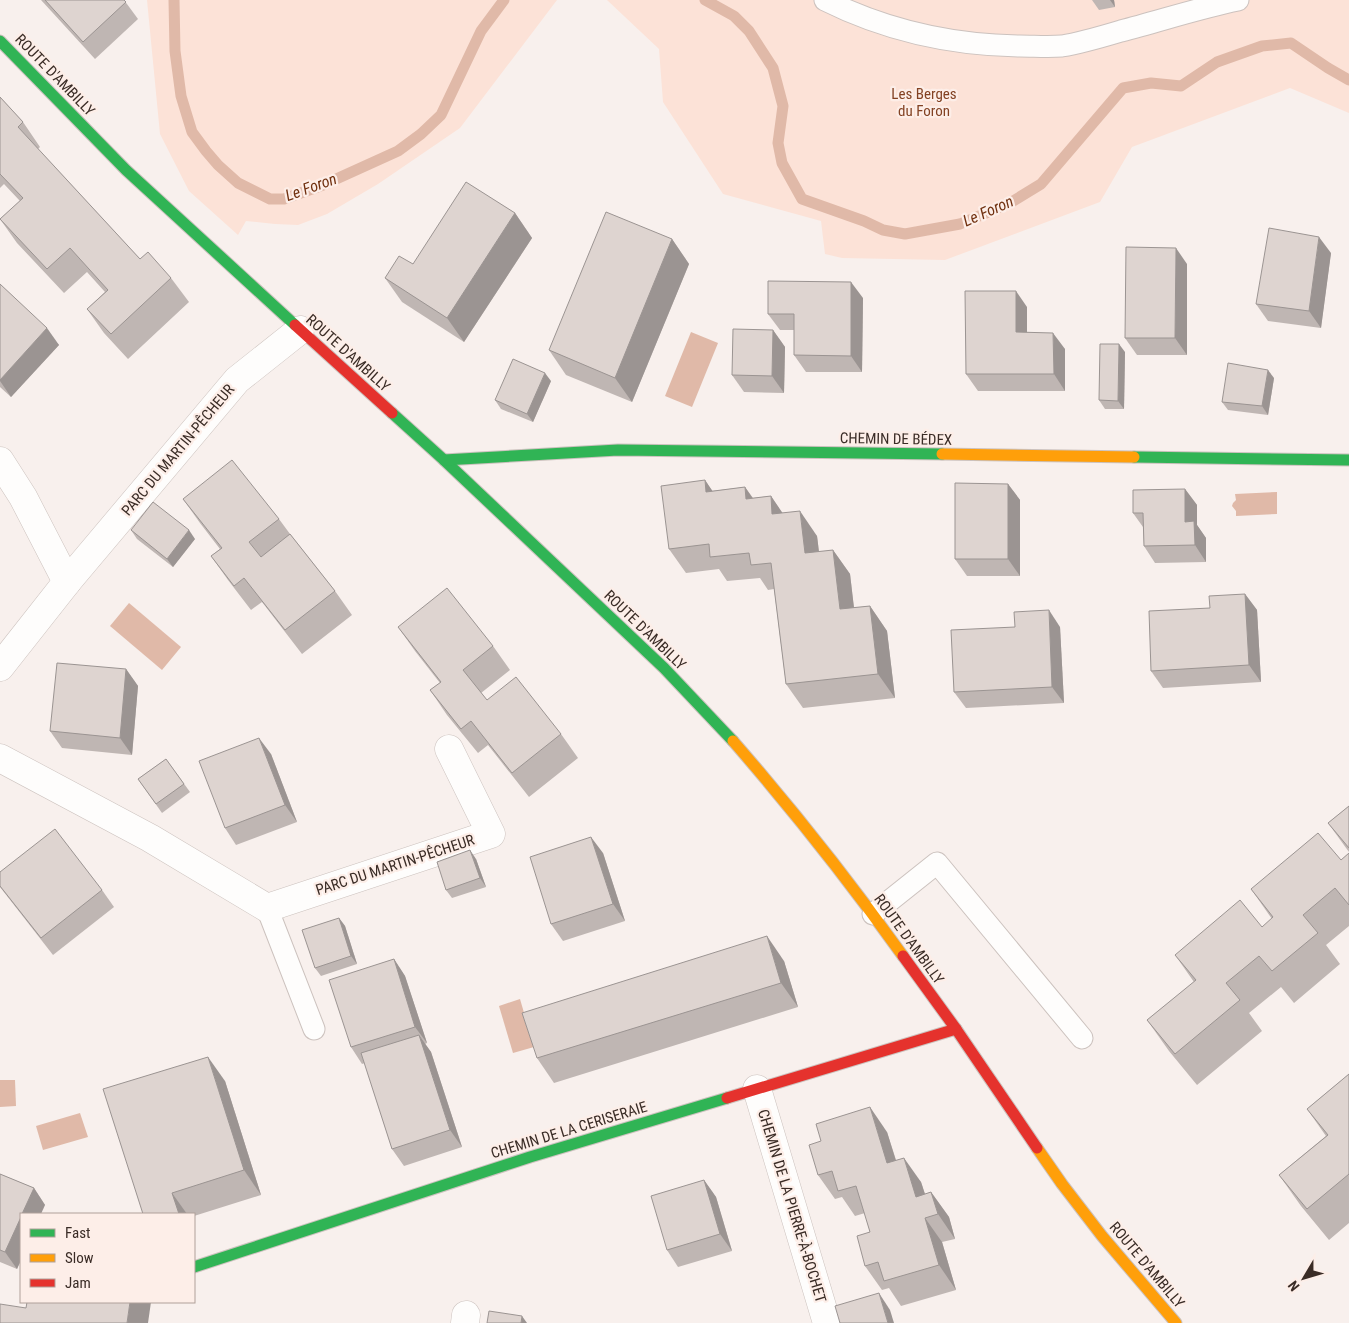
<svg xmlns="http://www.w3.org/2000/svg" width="1349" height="1323" font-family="'Roboto Condensed',sans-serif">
<rect width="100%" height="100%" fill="#f8f0ed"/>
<g fill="#fce2d7">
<polygon points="147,0 557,0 460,128 378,184 327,214 298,225 275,224 246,221 238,235 189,191 160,134"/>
<polygon points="607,0 1349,0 1349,113 1290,88 1132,147 1100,202 945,260 842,258 825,254 821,221 723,194 663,102 659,49"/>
</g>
<g fill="#e0b9a8">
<polygon points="691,332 718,343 692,407 665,396"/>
<polygon points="1277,492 1277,514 1236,516 1236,511 1232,506 1233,503 1236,500 1235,494"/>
<polygon points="129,603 181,647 162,670 110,626"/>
<polygon points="520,999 534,1047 513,1053 499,1006"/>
<polygon points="0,1080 15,1080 16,1106 0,1107"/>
<polygon points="80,1113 88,1137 43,1150 36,1126"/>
</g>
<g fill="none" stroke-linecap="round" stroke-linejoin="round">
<g stroke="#e0b9a8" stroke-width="11">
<polyline points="174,0 175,51 181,96 192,132 206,151 218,165 238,183 270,199 284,199 323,185 398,151 421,134 441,115 481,31 504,0"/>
<polyline points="705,0 734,16 749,31 773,68 783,106 778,143 782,163 802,199 864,221 883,230 905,234 960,224 1010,203 1041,184 1123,88 1151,83 1181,86 1217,62 1262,46 1291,43 1328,68 1349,80"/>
</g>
<defs>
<g id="lane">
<path d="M825,0C885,30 953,45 1020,46C1034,46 1048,47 1062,46C1081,43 1101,37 1121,31C1160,21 1199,8 1238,0"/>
<polyline points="267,908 314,1029"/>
<polyline points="873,914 937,863 1082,1038"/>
</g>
<g id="street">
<polyline points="0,461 23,497 67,582"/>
<polyline points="0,667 67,582 237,380 300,330"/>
<polyline points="0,758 150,838 267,908 491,834 449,749"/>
<polyline points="757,1089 827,1323"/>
<polyline points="465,1323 466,1315"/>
</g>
<g id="fast">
<polyline points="0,41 126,170 295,325"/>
<polyline points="392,413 444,460 664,668 733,741"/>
<polyline points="1134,457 1349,460"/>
<polyline points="444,460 618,450 942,454"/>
<polyline points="194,1267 530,1157 727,1098"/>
</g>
<g id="slow">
<polyline points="942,454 1134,457"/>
<path d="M733,741C793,810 850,882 903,956"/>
<polyline points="1037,1148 1062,1184 1102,1236 1176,1323"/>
</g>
<g id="jam">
<polyline points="295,325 392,413"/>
<polyline points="903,956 956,1029 1037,1148"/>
<polyline points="727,1098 956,1029"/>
</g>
</defs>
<use href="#lane" stroke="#ccc2be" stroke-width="23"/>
<use href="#street" stroke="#ccc2be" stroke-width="29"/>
<use href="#fast" stroke="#ccc2be" stroke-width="13"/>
<use href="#slow" stroke="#ccc2be" stroke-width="13"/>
<use href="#jam" stroke="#ccc2be" stroke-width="13"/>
<use href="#lane" stroke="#fefdfc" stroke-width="21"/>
<use href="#street" stroke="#fefdfc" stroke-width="28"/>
<use href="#fast" stroke="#30b455" stroke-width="11"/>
<use href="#slow" stroke="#ff9f0a" stroke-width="11"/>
<use href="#jam" stroke="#e5322d" stroke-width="11"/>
</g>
<g fill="#bfb6b3">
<polygon points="41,0 124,0 138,19 95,59"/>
<polygon points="1092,0 1114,0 1115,7 1099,10"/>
<polygon points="0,97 23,122 40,147 38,149 140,259 171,278 189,302 128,359 104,333 87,309 105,292 87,272 64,293 17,243 0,219 20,201 4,184 0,188"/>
<polygon points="515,213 532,238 464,342 402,302 385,278"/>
<polygon points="672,239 689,264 632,402 566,375 549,350"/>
<polygon points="1331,253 1321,328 1268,321 1256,304"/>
<polygon points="1187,264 1187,355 1137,355 1125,338"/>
<polygon points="0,284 59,345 11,397 0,387"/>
<polygon points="863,298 862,372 806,372 794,355 794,330 780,330 768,314"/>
<polygon points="1027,307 1027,332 1065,349 1065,391 978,391 966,374"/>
<polygon points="773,330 785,347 784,393 744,392 732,375"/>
<polygon points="1125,352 1124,409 1105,409 1099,400"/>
<polygon points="1274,378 1268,415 1228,410 1222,402"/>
<polygon points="551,381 533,422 501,409 495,400"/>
<polygon points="705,480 712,491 745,487 753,498 771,496 782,513 817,536 819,552 833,550 850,574 854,608 870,606 887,631 895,698 803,708 786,684 774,589 768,590 760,578 727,581 719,569 686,573 669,549"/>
<polygon points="1008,484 1020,500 1020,576 967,576 955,559"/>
<polygon points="1185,489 1197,505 1197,525 1206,538 1206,562 1155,563 1144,546 1143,527 1133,513"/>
<polygon points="183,499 279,519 290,534 335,591 352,615 302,654 262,602 251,610 228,580 211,556 220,549 200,523"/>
<polygon points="131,530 195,539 173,567 137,539"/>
<polygon points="1245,594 1257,610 1261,682 1163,688 1151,671 1210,608"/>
<polygon points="398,627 493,646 510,670 481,693 487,700 561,734 578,758 529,797 488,745 478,753 447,715 430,690 440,683 415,651"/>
<polygon points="1060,627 1064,703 966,708 954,692"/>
<polygon points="126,669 138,686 132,755 62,748 50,731"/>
<polygon points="271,754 297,822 236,845 225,828"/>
<polygon points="166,759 190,792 162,813 138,779"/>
<polygon points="1349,806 1349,852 1328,823"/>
<polygon points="603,853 625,921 563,941 551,924"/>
<polygon points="1349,853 1349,926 1326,945 1340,964 1294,1003 1281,987 1249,1013 1262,1031 1197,1085 1169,1051 1147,1020 1194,982 1175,955 1262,927 1272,919 1251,889 1341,860"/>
<polygon points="476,859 486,887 452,898 446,890"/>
<polygon points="0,872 102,890 114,907 53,955 0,887"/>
<polygon points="339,918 345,926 357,964 321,976 315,968"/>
<polygon points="394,959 405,976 427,1043 425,1044 431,1052 462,1147 404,1166 392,1149 365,1063 362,1064 351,1047"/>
<polygon points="784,961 798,1007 554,1083 537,1058"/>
<polygon points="1349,1074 1349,1223 1329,1240 1301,1206 1279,1175 1326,1136 1307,1109"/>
<polygon points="225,1081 261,1195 194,1216 194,1214 143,1214"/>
<polygon points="887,1132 896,1160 921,1182 925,1194 931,1192 949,1217 955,1239 942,1242 956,1290 901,1306 889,1288 882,1290 865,1266 870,1232 865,1213 855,1216 842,1197 835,1199 818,1175"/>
<polygon points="0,1174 34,1188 45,1205 21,1214 21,1260 17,1269 0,1262"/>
<polygon points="704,1180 716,1197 732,1251 678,1267 667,1250"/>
</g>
<g fill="#9b9492">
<polygon points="1110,0 1114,0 1115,7"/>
<polygon points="515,213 532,238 464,342 447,318"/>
<polygon points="1319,237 1331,253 1321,328 1309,311"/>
<polygon points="672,239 689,264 632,402 615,378"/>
<polygon points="1176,248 1187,264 1187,355 1175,338"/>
<polygon points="851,282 863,298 862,372 851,356"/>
<polygon points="1016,291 1027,307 1027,349 1016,332"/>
<polygon points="47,328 59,345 11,397 0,381 0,380"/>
<polygon points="773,330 785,347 784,393 772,376"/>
<polygon points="1053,333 1065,349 1065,391 1054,374"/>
<polygon points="1119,344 1125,352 1124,409 1118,401"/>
<polygon points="1268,370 1274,378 1268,415 1262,406"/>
<polygon points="545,373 551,381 533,422 527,414"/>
<polygon points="705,480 722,505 706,492"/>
<polygon points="1008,484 1020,500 1020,576 1008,559"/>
<polygon points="745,487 762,512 746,499"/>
<polygon points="1185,489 1197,505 1197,525 1206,538 1206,562 1195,545 1185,522"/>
<polygon points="771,496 788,521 772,514"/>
<polygon points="800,511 817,536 822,577 805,553"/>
<polygon points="189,530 195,539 173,567 167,559"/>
<polygon points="833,550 850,574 857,634 840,609"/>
<polygon points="1245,594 1257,610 1261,682 1249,665"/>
<polygon points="870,606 887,631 895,698 878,674"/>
<polygon points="1049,610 1060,627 1064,703 1052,687"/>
<polygon points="126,669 138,686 132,755 120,738"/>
<polygon points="259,738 271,754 297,822 285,805"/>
<polygon points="591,837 603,853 625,921 613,904"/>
<polygon points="470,850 476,859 486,887 480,878"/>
<polygon points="339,918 345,926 357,964 351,956"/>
<polygon points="767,936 784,961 798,1007 781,983"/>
<polygon points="394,959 405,976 427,1043 415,1027"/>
<polygon points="419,1035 431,1052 462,1147 450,1130"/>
<polygon points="208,1057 225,1081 261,1195 244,1170"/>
<polygon points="870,1107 887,1132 904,1187 887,1163"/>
<polygon points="904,1158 921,1182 932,1216 916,1197"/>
<polygon points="704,1180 716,1197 732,1251 720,1234"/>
<polygon points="34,1188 45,1205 41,1214 22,1214"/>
<polygon points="931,1192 949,1217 955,1239 938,1214"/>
<polygon points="172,1193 187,1214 179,1214"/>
<polygon points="21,1217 21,1260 17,1269 5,1252"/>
<polygon points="925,1218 942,1242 956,1290 939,1265"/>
<polygon points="879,1293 890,1310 894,1323 888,1323"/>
<polygon points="130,1302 151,1302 148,1323 127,1323"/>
<polygon points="522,1316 527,1323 521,1323"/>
</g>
<g fill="#ded4d0" stroke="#9b9492">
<polygon points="45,0 124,0 126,2 83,42"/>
<polygon points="0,97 23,122 18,127 140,259 148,252 171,278 111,334 87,309 108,290 70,248 47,269 0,219 23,198 0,174"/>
<polygon points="466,182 515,213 447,318 385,278 399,256 413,264"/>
<polygon points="606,212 672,239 615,378 549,350"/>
<polygon points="1269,228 1319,237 1309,311 1256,304"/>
<polygon points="1126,247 1176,248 1175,338 1125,338"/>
<polygon points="768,281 851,282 851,356 794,355 794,314 768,314"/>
<polygon points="0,284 47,328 0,380"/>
<polygon points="965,291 1016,291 1016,332 1053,333 1054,374 966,374"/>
<polygon points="733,329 773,330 772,376 732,375"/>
<polygon points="1100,344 1119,344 1118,401 1099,400"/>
<polygon points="513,359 545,373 527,414 495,400"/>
<polygon points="1228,363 1268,370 1262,406 1222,402"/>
<polygon points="232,460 279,519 249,542 261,557 290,534 335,591 285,630 244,578 234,586 211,556 222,548 183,499"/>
<polygon points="705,480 706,492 745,487 746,499 771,496 772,514 800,511 805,553 833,550 840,609 870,606 878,674 786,684 771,563 751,565 749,553 710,557 709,544 669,549 661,486"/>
<polygon points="955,483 1008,484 1008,559 955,559"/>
<polygon points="1185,489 1185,522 1194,521 1195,545 1144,546 1143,513 1133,513 1133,490"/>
<polygon points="153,502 189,530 167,559 131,530"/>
<polygon points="447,588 493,646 463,670 487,700 516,677 561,734 512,773 471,721 461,729 430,690 441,682 398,627"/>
<polygon points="1245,594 1249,665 1151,671 1149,611 1210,608 1209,596"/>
<polygon points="1049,610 1052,687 954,692 951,630 1015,627 1014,612"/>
<polygon points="57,663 126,669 120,738 50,731"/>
<polygon points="259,738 285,805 225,828 199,761"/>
<polygon points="166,759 184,784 156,804 138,779"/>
<polygon points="1349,806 1349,848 1328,823"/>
<polygon points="55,829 102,890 41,938 0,886 0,872"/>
<polygon points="1318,833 1341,860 1349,853 1349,905 1335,888 1303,915 1318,933 1272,971 1259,956 1226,983 1240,1000 1175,1054 1147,1020 1196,980 1175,955 1240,900 1262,927 1273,917 1251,889"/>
<polygon points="591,837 613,904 551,924 530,857"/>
<polygon points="470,850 480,878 446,890 437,862"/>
<polygon points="339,918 351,956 315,968 302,930"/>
<polygon points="767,936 781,983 537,1058 522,1013"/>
<polygon points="394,959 415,1027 351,1047 329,980"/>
<polygon points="419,1035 450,1130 392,1149 361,1053"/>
<polygon points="208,1057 244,1170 172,1193 179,1214 143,1214 103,1089"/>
<polygon points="1349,1074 1349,1174 1307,1209 1279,1175 1328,1135 1307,1109"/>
<polygon points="870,1107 887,1163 904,1158 916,1197 931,1192 938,1214 925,1218 939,1265 884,1281 878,1262 865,1266 857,1236 870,1232 856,1186 838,1191 832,1171 818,1175 809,1145 821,1141 816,1124"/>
<polygon points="0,1174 34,1188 22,1214 21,1214 21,1217 5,1252 0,1250"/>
<polygon points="704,1180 720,1234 667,1250 651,1196"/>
<polygon points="879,1293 888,1323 840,1323 835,1306"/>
<polygon points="27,1302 130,1302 127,1323 0,1323 0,1304 26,1308"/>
<polygon points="489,1311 522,1316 521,1323 487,1323"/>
</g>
<g text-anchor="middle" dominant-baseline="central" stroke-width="4.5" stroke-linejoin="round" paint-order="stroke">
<g font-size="15" fill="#3a2c26" stroke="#fdeee8">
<text transform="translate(55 75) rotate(46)">ROUTE D'AMBILLY</text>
<text transform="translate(348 353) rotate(42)">ROUTE D'AMBILLY</text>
<text transform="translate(896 439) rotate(1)">CHEMIN DE BÉDEX</text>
<text transform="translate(178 450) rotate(-50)">PARC DU MARTIN-PÊCHEUR</text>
<text transform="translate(645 630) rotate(44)">ROUTE D'AMBILLY</text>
<text transform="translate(395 865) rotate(-18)">PARC DU MARTIN-PÊCHEUR</text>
<text transform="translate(909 939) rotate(54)">ROUTE D'AMBILLY</text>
<text transform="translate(569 1130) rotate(-17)">CHEMIN DE LA CERISERAIE</text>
<text transform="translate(792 1206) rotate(73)">CHEMIN DE LA PIERRE-À-BOCHET</text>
<text transform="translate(1147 1265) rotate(50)">ROUTE D'AMBILLY</text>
</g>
<g font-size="15" fill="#834223" stroke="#fdeee8">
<text x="924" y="94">Les Berges<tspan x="924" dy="17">du Foron</tspan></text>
</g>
<g font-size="16" font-style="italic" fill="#70300f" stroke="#fdeee8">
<text transform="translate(311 187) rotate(-20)">Le Foron</text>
<text transform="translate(988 211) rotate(-24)">Le Foron</text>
</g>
</g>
<rect x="20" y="1213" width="175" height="90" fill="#fdeee8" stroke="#afa09a"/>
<rect x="30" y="1229" width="25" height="8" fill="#30b455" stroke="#afa09a"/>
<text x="65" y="1238" font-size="15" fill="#3a2c26">Fast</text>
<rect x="30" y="1254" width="25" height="8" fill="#ff9f0a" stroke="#afa09a"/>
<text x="65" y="1263" font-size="15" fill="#3a2c26">Slow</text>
<rect x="30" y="1279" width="25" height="8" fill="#e5322d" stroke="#afa09a"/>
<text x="65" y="1288" font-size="15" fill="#3a2c26">Jam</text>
<g transform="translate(1304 1278) rotate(232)" stroke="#fdeee8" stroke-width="4" paint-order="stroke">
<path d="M0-4L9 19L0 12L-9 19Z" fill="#3a2c26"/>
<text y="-8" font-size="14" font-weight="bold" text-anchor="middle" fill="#3a2c26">N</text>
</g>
</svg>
